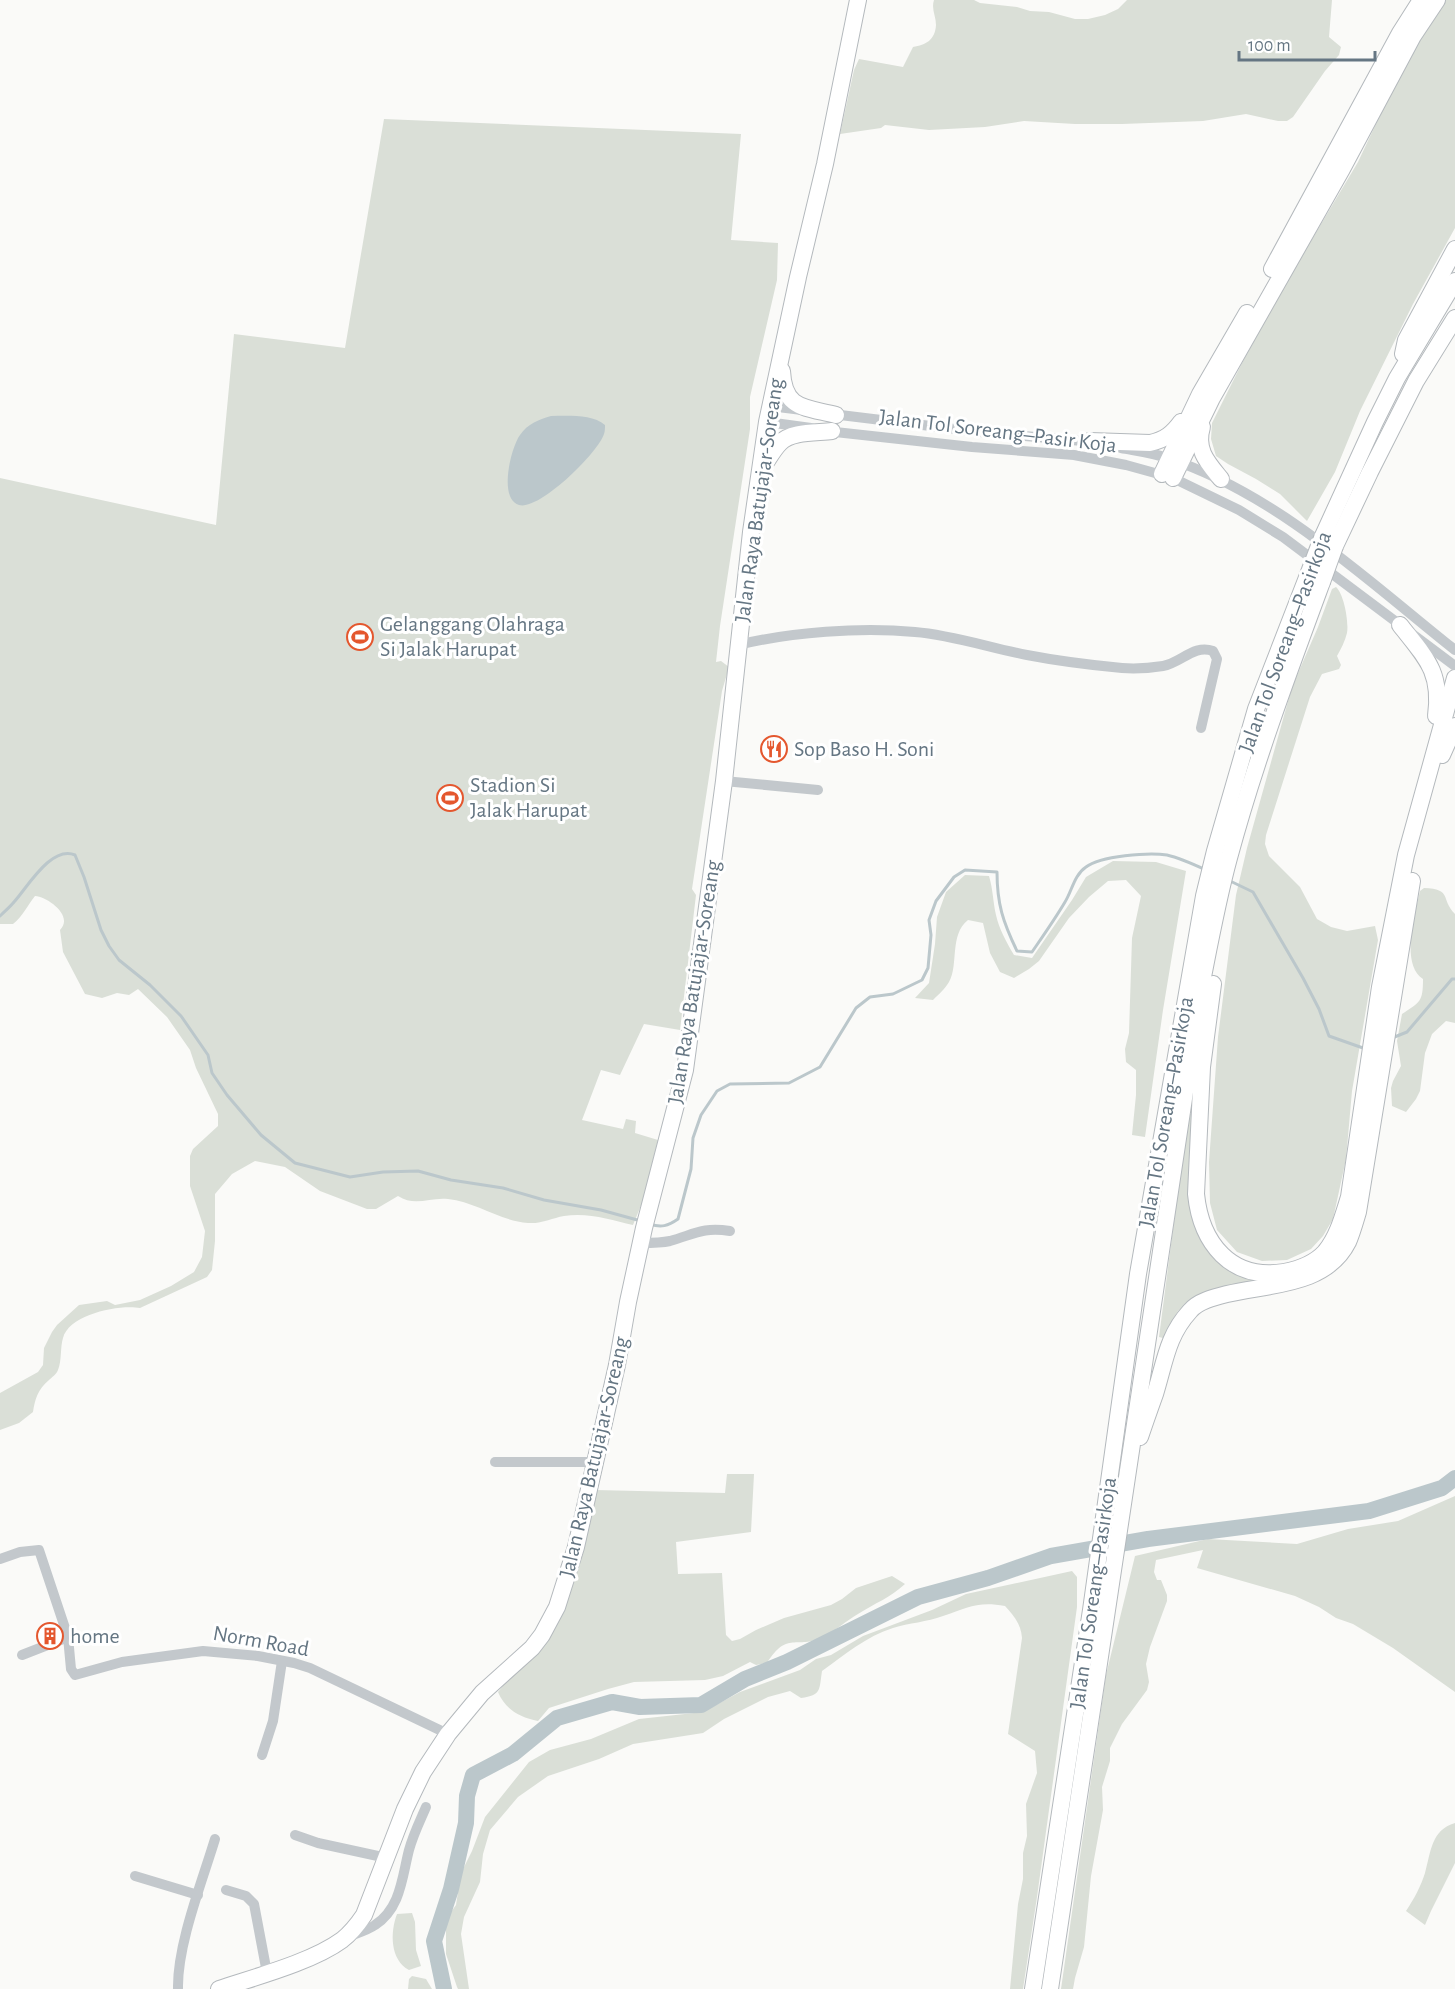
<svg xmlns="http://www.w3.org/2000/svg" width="1455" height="1989" font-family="'Alegreya Sans',sans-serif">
<rect width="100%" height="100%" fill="#fafaf8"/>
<g fill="#dadfd7">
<path d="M934,0H974L980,3L1017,7L1030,11L1049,12L1075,19H1088L1105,15L1118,9L1127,0H1332L1329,37L1341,47L1339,55L1325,71L1293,117L1287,121H1278L1246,114L1203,121L1122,124H1075L1024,121L985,127L929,130L885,125L881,128L840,134L854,70L859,59L903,67L913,47C926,45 935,40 936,25C936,16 931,9 934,0Z"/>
<polygon points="1446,0 1455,0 1455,228 1413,304 1360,411 1335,472 1307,521 1280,494 1256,479 1228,464 1216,456 1211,439 1212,423 1244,359 1299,261 1358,162 1407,58 1434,10"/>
<path d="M384,119L741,134L731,240L778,243L777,280L750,397V429L720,626L716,662L721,661L729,667L722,691L692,889L696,895L680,1030L644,1024L620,1075L601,1070L582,1120L623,1129L626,1119L636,1121L635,1133L658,1140L642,1203L633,1225C611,1220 588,1212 564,1216C552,1218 542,1224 528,1223C500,1221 476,1202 448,1199C430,1197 415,1207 398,1196L376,1209H367L320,1191L285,1167L255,1161L232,1174L215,1194V1241L212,1270L207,1277L140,1308C120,1304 69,1314 63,1338C60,1348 62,1360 58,1370C56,1375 52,1377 49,1380C38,1389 35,1399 33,1412L19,1423L0,1430V1393L38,1372L43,1365L44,1348L52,1332L57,1325L79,1305L107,1301L115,1305L140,1300L171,1286L194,1272L202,1257L205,1231L190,1186V1156L193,1149L218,1126V1114L196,1068L190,1050L167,1017L138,989L129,995L117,993L102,998L85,994L63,952L60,930C74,916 48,897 35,896C27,906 23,916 13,924H0V478L216,525L234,334L345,348Z"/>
<path d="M1336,587C1344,594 1349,622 1347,633C1345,641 1341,649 1337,656L1341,665L1339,669L1322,674L1310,697L1266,835L1265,844L1269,856L1300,887L1317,919L1331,927L1347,931L1375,926L1378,940L1352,1091L1346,1159L1333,1219L1323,1236L1311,1249L1287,1260L1262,1261L1237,1252L1217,1230L1210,1203L1209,1162L1218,1037L1236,895L1247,848L1292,687L1318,627L1332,589Z"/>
<path d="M1113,861L1156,862L1186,871L1163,1010L1145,1137L1132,1135L1136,1095V1070L1126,1062L1125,1049L1129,1033L1132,938L1141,896L1126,880L1108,881L1089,897L1069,918L1039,961L1029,969L1014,978L1000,972L990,953L983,923L968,920C949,935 959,965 949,982C945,989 938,995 933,1000L915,998L929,983L935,944L937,917L946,892L965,875L989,876C993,889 993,902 996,915C999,929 1007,943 1014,955L1032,958L1072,900L1086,877Z"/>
<path d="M1424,888C1453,889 1440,899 1455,914V1023L1446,1021L1432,1034L1425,1053L1420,1091L1416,1099L1406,1112L1392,1106L1391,1088L1393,1081L1401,1066L1397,1041L1402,1014C1420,1002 1423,1002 1423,979C1400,964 1415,914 1420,891Z"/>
<path d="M1188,1114H1192C1190,1168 1176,1244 1234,1273C1249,1280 1269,1278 1285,1278L1194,1298L1178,1311L1163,1338L1159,1337Z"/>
<path d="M727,1474H754L751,1532L676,1542L678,1574L722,1573L726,1635L732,1641L740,1639L756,1630L784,1618L831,1605L842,1599L856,1588L892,1576L905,1584C890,1598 875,1603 858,1614C846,1621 835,1631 823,1637C796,1650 788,1630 767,1663L756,1665L750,1662L723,1676L705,1680L634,1682L608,1689L549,1708L538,1721C519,1717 505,1709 498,1692L564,1611L579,1567L595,1490L725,1493Z"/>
<polygon points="1455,1496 1455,1692 1393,1648 1353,1624 1336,1618 1319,1607 1295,1596 1197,1568 1203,1550 1156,1560 1154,1572 1157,1580 1161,1580 1167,1595 1167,1601 1150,1647 1146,1664 1149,1682 1147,1690 1122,1724 1110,1748 1110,1761 1102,1787 1103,1810 1091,1876 1084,1947 1075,1978 1073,1989 1061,1989 1106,1675 1135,1556 1208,1539 1297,1544 1348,1529 1398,1521"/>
<path d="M1072,1571L1077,1577V1607L1037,1897L1023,1989H1010L1018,1904L1023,1879V1853L1027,1836L1026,1804L1037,1773L1035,1751L1008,1734L1022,1638C1021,1624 1014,1616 1005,1606C977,1601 968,1608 943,1616C927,1622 909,1623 893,1628C867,1636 844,1655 822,1671C819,1690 822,1695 801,1698L790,1691L768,1697L724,1719L703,1733L633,1744L599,1759L548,1776L518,1797L490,1830L483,1854L480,1882L464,1917L461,1934L469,1989H458L457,1987L446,1954V1925L451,1912L456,1905L461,1873L472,1851L485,1817L529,1762L550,1750L591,1739L639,1719L703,1712L740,1692L800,1670L816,1659L831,1655L863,1636L932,1610L966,1594Z"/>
<path d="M1455,1823V1863L1431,1911L1425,1925L1406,1911C1414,1899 1421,1886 1425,1873C1431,1852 1431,1830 1455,1823Z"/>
<path d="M412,1913L415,1922L416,1950L421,1966L409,1970C390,1960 390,1932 397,1914Z"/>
<polygon points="412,1976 426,1979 432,1989 408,1989 409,1979"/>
</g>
<path fill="#bbc7cb" d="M551,416C568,416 592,414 605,425C605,428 605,431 604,434C598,453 539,511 519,505C498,499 511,447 520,435C527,424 540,419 551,416Z"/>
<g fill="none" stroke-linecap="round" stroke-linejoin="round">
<g stroke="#bbc7cb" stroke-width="3">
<polyline points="1228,880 1253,892 1303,978 1319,1009 1329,1036 1363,1048 1366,1047"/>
<path d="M0,916C5,911 10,907 14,902C27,888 51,845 75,855L84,877L101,930L109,946L119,960L150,985L181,1016L208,1055L212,1073L227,1095L261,1135L295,1163L350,1177L383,1172L418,1171L451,1180L503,1188L544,1200L601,1210L641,1221"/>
<polyline points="1392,1038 1407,1032 1452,979 1455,979"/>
<path d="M650,1224C661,1228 668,1226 678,1219L691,1169L693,1138L701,1115L717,1091L730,1084L789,1083L820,1067L856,1008L870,997L893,994L922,980L928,968L931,935L929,920L936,901L954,877L965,870L997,872C997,904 1003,922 1017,951L1032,952C1043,936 1055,919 1065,902C1072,891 1074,875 1086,867C1100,856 1149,852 1167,855C1180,858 1193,864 1206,870"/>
</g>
<polyline stroke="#bbc7cb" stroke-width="16" points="444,1989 434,1941 451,1889 466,1823 467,1796 473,1775 513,1754 557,1718 612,1702 640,1707 701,1705 745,1679 787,1662 918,1597 988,1578 1051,1556 1148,1539 1369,1511 1442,1488 1455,1478"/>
<defs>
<g id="highway">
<polyline points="1272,269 1400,33 1421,0"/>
<polyline points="1403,354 1406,340 1455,249"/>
<path d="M782,371C784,410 805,407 836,415"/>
<path d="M1202,427C1195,450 1208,463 1221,479"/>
<path d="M1090,441L1150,443C1165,440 1173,433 1181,422"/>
<path d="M762,468C768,460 773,450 780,443C791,431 817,433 832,431"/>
<polyline points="1162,474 1200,394 1247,313"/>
<polyline points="1173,478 1212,398 1342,169 1413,36 1437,0"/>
<polyline points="1322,538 1375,422 1397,378 1455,281"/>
<polyline points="1335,546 1370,472 1416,381 1455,318"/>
<path d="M1400,625C1426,658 1442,672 1436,716"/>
<polyline points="1442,755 1455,726"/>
<path d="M1213,984L1202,1067L1196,1194C1201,1243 1231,1281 1284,1272C1300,1269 1314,1264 1325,1252C1338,1236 1343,1216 1349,1197L1380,987L1406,855L1455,678"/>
<path d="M1140,1437C1145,1422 1150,1408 1155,1394C1165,1362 1167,1336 1190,1311C1198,1301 1215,1297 1227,1294C1269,1284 1326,1286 1348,1242C1352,1233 1355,1222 1358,1212L1412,881"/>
<path d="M219,1989C255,1977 312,1962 342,1940C351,1933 358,1924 364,1915L405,1809L423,1772L448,1734L482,1693L532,1648L542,1635L557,1607L576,1547L617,1365L628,1302L644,1228L685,1070L724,781L751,532L767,422L798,277L825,164L858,0"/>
<polyline points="1033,1989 1091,1610 1138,1274 1204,896 1215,851 1256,709 1308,575"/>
<path d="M1050,1989L1200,992C1209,947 1217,902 1229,858C1254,765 1288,674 1322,582"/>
</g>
</defs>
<use href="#highway" stroke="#b4b9bd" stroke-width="18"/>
<g stroke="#c3c8cc" stroke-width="10">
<polyline points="770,406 802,410"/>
<polyline points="832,414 980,432 1094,442"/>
<polyline points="767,422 811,428"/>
<polyline points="826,431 972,447 1074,455 1126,465 1173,478 1239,510 1283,537 1455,666"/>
<path d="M1121,448C1137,451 1155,453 1170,459C1278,495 1368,581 1455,650"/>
<path d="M738,645C791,632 860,627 915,632C953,635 990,648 1027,655C1058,661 1090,665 1122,668C1134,669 1150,668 1163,666C1181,663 1194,644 1213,651L1217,659L1201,728"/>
<polyline points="724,781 818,790"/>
<path d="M641,1243C650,1243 661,1243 670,1241C695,1234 702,1227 730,1231"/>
<polyline points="495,1462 595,1462"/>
<polyline points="0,1559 20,1552 39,1550 68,1637 71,1669 75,1675 122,1662 203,1651 258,1656 294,1663 310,1668 448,1734"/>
<polyline points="22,1655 68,1637"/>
<polyline points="262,1755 273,1721 282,1661"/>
<polyline points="295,1835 318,1843 387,1858"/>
<polyline points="135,1876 198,1895"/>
<polyline points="226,1890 246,1896 254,1904 267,1973"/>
<path d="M350,1936C358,1933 368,1930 375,1925C401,1908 402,1877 409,1850C413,1835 420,1821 426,1807"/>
<path d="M178,1989C177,1945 202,1882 215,1839"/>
</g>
<use href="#highway" stroke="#fff" stroke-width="16"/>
<defs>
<g id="highway-bridge">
<polyline points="1308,575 1322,538"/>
<polyline points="1322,582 1335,546"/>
</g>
</defs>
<use href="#highway-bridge" stroke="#b4b9bd" stroke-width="18" stroke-linecap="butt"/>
<use href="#highway-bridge" stroke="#fff" stroke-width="16"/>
</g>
<defs>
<symbol id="stadium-ring" viewBox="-11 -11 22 22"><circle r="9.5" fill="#fff" stroke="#e4572e" stroke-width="1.5"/><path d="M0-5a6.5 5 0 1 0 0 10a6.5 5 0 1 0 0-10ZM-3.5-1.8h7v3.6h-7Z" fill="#e4572e"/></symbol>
<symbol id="restaurant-ring" viewBox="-11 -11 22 22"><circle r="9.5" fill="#fff" stroke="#e4572e" stroke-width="1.5"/><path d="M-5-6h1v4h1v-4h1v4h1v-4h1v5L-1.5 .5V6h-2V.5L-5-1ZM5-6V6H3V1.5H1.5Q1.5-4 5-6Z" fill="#e4572e"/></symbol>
<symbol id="building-ring" viewBox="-11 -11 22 22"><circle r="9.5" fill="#fff" stroke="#e4572e" stroke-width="1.5"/><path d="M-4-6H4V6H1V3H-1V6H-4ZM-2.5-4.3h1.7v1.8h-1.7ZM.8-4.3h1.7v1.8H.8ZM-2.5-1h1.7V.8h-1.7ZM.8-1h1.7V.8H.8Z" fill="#e4572e"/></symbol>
</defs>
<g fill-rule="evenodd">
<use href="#stadium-ring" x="345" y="622" width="30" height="30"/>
<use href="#restaurant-ring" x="759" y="734" width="30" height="30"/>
<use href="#stadium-ring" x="435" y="783" width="30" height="30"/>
<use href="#building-ring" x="35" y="1621" width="30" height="30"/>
</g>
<g text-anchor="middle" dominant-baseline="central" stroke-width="6" stroke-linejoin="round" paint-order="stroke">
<g font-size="22" fill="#657683" stroke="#fff">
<text transform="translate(998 431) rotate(7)">Jalan Tol Soreang–Pasir Koja</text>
<text transform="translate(759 500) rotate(-82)">Jalan Raya Batujajar-Soreang</text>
<text transform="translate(1285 642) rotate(-70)">Jalan Tol Soreang–Pasirkoja</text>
<text transform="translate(694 982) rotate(-81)">Jalan Raya Batujajar-Soreang</text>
<text transform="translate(1166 1112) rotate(-80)">Jalan Tol Soreang–Pasirkoja</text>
<text transform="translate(594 1457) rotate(-77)">Jalan Raya Batujajar-Soreang</text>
<text transform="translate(1093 1593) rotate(-82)">Jalan Tol Soreang–Pasirkoja</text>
<text transform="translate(261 1641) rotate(10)">Norm Road</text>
</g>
<g font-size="22" fill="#657683" stroke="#fff" text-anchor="start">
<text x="380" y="624">Gelanggang Olahraga<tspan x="380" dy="25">Si Jalak Harupat</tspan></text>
<text x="794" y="749">Sop Baso H. Soni</text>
<text x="470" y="785">Stadion Si<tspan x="470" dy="25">Jalak Harupat</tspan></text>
<text x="70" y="1636">home</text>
</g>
</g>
<path d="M1239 51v9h136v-9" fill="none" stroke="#657683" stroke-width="3"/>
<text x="1248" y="51" font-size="18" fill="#657683" stroke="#ffffff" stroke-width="4.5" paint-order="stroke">100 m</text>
</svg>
